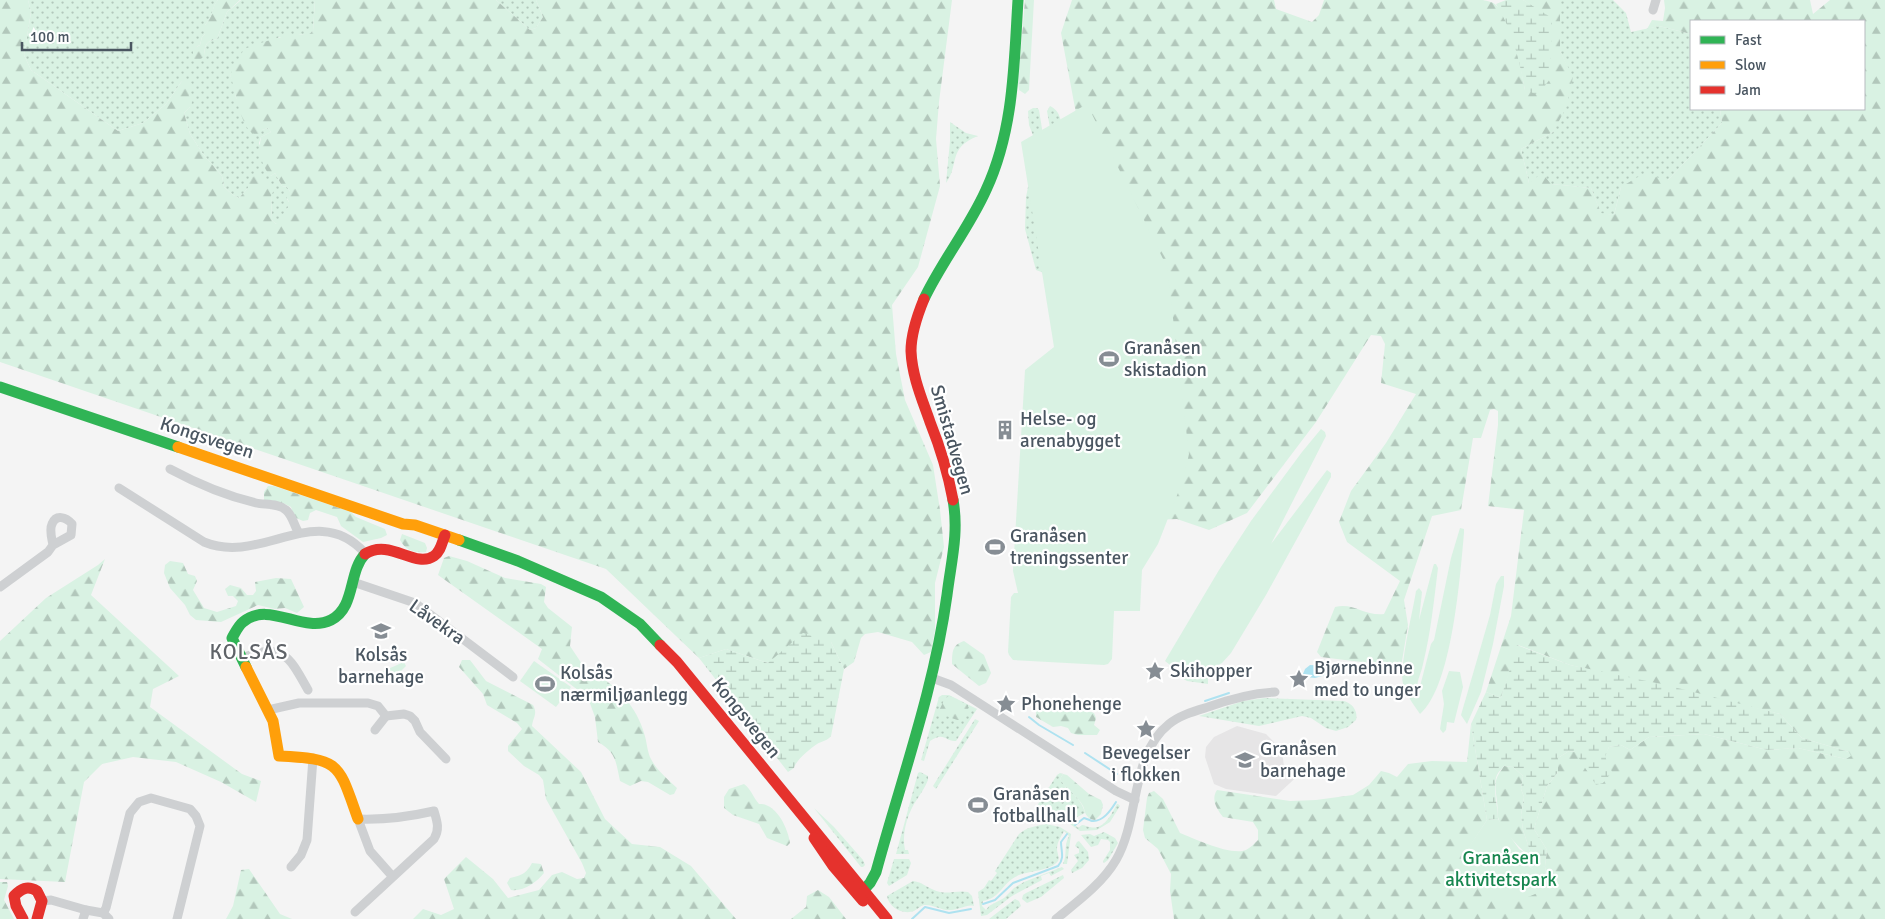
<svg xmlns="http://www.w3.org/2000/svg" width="1885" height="919" font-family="Signika,sans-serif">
<defs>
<pattern id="grass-dots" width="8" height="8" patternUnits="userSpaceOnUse" patternTransform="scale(1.25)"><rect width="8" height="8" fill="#d9f2e3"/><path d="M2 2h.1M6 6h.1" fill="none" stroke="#b2c7bb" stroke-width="1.8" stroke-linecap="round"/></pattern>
<pattern id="forest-firs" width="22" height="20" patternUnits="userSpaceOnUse" patternTransform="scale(1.25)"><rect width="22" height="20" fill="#d9f2e3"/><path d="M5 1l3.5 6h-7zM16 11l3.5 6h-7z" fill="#b2c7bb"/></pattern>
<pattern id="wetland-marsh" width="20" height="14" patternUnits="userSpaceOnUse" patternTransform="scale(1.25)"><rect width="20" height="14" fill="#d9f2e3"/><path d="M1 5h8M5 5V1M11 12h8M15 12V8" fill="none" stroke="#b2c7bb"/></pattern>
</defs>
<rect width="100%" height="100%" fill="#f4f4f4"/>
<polygon fill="#e6e5e6" points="1237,726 1266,734 1282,750 1284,767 1286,770 1304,768 1304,770 1276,796 1226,789 1214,784 1205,757 1206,747 1214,737"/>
<g fill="url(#grass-dots)">
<path d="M28,0H218C211,8 215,14 205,25V34L202,37L200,45L196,47L204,57C205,46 205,41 217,39L227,12L241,0H315L313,31L308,36L301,34L292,37H279L230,75L234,83L236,98L262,130L268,128L271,132L261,137L259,143L271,176L275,173L282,186L287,187L290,191L287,199L289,202V206L279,222L276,224L272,220L271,196L248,188L239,198L233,195L224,187L222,176L203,154L190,134L184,113L190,107L189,95L182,81L166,104L143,123L118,131L31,70L24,55L31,12Z"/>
<polygon points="496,0 536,0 543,17 536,28 530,30"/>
<polygon points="1560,0 1613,0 1626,13 1631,32 1659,26 1691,34 1691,109 1720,109 1722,123 1668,180 1621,187 1614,215 1601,214 1591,188 1551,184 1529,183 1521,149 1553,132 1572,77 1560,51"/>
<path d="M1050,106C1061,111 1061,122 1063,133L1034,138L1029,125L1028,111L1033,108H1037L1039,110L1043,135L1051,134L1047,111Z"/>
<path d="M950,122L966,133L978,136C947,148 960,164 946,183L950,141Z"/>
<polygon points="1030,177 1058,355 1044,273 1036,270 1025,229 1026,197"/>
<polygon points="1174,671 1208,674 1208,684 1187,681 1173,673"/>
<path d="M942,695H949L977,709L956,741C945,742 945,731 930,741L924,761L921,760L939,697Z"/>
<path d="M1265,698L1344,701C1353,704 1358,711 1356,720L1348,727L1336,731L1326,728L1311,718L1302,716L1259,726L1199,716L1243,701Z"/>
<polygon points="975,719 979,721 936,789 933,786"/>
<path d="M920,772L928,776V780C925,788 919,796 914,804C906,818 902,835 905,850H908L909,854H896L918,773Z"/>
<path d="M1060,773L1063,774L1060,779C1067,790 1082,798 1085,813L1071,820L1078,828L1082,825C1085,825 1087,827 1090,827C1104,831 1112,813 1117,804H1118L1120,806L1110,822L1097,830L1080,831L1067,822L1051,818L1034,817L1033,812L1057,775Z"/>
<polygon points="814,808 834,827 863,860 865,865 863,867 861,867"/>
<path d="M1046,824L1060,827L1071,834L1067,864H1063C1068,853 1063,847 1069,836L1064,831C1061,837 1057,842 1057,849C1057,853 1060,858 1058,861C1051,871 1027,871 1017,876C1002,883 1001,898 983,901L982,906L986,910L989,906L1004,898L1014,888L1024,882L1062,867L1064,869L1051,876L1049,873L1041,876L1042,880L1012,896L987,915L981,916L978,892L984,888L989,880L991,881L997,873L995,871L1019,834C1027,827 1036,826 1046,824Z"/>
<polygon points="1104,832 1115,838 1118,843 1108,860 1104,863 1103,861 1110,850 1110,842 1108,840 1101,839 1098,845 1091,847 1081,835 1090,834 1094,836"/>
<polygon points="1079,841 1088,852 1089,860 1082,868 1072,873 1071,870 1078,861 1074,855 1079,853 1079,849 1075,846 1077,842"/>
<polygon points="894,859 909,859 911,863 907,875 889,886 887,883"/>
<polygon points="1063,875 1064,878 1041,897 1027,903 1022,899 1023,895 1026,893"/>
<path d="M913,881C923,882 930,890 940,892C949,894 959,890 968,892L972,896L974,906C967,904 959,910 951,910C942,911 933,904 924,905C920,906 918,909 914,911C903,915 889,908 887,896Z"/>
<polygon points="1015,899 1019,901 1021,906 1006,919 989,919"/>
</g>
<g fill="url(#forest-firs)">
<path d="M0,0H28L31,12L24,55L31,70L118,131L143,123L166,104L182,81L188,80L192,84L189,95L192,102L190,107L184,113L190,134L203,154L222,176L224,187L233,195L239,198L248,188L247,180L254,176L261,175L274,190L271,196L272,220L276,224L289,206V202L286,196L290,191L287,187L282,186L275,173L271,176C261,167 258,149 261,137L271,132L268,128L262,130L258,135C240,134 236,89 230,75L244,49C261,43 291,31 308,35L313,31L315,0H496L530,30L536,28L543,17L536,0H952L939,102L936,139L940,186L918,267L892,305L896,354L905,400L933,465L940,510L944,547L935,583V630L931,652L924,655L912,642L878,632L865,634L861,638L854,662L844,669L831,642L768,663L726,649L699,658L606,569L0,362Z"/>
<path d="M218,0H240L227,12L217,39C205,41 205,46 204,57L197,61L193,58V49L200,45L202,37L205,34V25C215,14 211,7 218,0Z"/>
<polygon points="1025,0 1034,0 1029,90 1025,94 1019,90 1018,83"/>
<path d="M1072,0H1274L1276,9L1312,22L1319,15L1324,0H1483C1487,1 1494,2 1497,6C1513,21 1521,68 1525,90L1552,19L1523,0H1560V51L1573,77L1566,108L1553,132L1521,149L1529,183L1542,173L1551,184L1591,188L1601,213L1614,215L1621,187L1643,174L1668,180L1722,123L1720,109H1864V21H1691V34L1659,26L1647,29L1652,20L1663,21L1665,8L1664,0H1810L1813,14L1830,0H1885V919H1174L1170,891L1171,874L1158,849L1145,838L1143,830L1147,798L1149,793L1154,791L1163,799L1180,833C1195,839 1231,856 1246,850C1250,848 1255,843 1258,840V830L1253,822L1223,817C1216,808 1211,799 1217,790L1290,801L1316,800L1353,795L1369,785L1381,771L1389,773L1397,777L1408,764L1432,761L1467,762L1471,724L1487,820L1464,855L1547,885L1545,866L1547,850L1534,829L1547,786L1558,772V758L1569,751L1604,757L1609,747L1621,745L1630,750L1649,737L1704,734L1767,750L1798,748L1846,759L1849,752L1802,738L1780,714L1570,665L1518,645L1501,698L1486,692L1511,616L1524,510L1488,506L1498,425V411L1494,409L1490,410L1481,438H1473L1461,510L1432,516L1404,600L1408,625L1401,667L1321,657L1317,652L1335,607C1353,602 1364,616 1384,614L1400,581L1347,542L1339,522L1351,491L1386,443L1416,394L1381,383L1385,344L1381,336L1371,335L1316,422L1247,513L1209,530L1177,519L1152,520L1061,33Z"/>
<polygon points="268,486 274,486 351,512 356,517 385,529 387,535 381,538 363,542 341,526 337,517 316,510 310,513 308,520 303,521 294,517 291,507 285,504 264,500 264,492"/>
<path d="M402,534L425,543L427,548L426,552C415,553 406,551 400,540Z"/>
<path d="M449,556L467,561L505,578L541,584L546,587L544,602L548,608L572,627L570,646L590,676L596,674C618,687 637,708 644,733C647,741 647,752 651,759C657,771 668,779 677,788L674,794L670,795L648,782L641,781L630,786L620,781C616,762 616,752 598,742L595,717L588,698L538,659L542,649L438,575L444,558Z"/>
<polygon points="105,559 91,595 179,676 153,689 150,707 242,774 261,781 256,802 221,782 176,762 133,757 102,764 84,782 65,882 0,879 0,641 46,598 98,565"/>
<polygon points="170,561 183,563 188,574 195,576 197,581 193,590 204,608 217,612 236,606 238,601 233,596 228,596 225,589 230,585 241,588 247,595 253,595 256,591 255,582 276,578 291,579 304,607 297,613 285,608 275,609 258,605 221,622 196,620 190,615 185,605 170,588 164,573 165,565"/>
<path d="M964,641L984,655L991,673L986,683L979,686L952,664C952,652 952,645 964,641Z"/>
<path d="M462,660H470L486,681L533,705C538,714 533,717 532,726L581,772L605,819L632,844L660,847L691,866L736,919H413L423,909L441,915L454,909L444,879L466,857L493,879L508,898L539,890L552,875L562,872L577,879L584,878L586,873L582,863L546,799L543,780L539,775L524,766L508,751V746L522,729L517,723L487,705L483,694L459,667Z"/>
<path d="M950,696L968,705V712L962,720C954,721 949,715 940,715L938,713L945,698Z"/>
<polygon points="1058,700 1094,713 1096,718 1094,725 1100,730 1097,735 1078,735 1071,733 1068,728 1061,726 1053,727 1036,717 1036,709 1051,701"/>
<path d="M1504,766L1513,767L1523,776L1521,789L1524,797L1521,815L1523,830L1530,851V856C1520,849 1500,828 1498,817C1497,812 1498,807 1497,802C1495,784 1493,781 1504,766Z"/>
<path d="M1063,774L1067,775L1089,794L1101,800L1103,805L1101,814L1095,820C1091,819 1090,819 1088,817C1084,813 1085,810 1083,806C1077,795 1065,788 1060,779Z"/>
<path d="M744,784C751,789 753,797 759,804C776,803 788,828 790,843L787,846L767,838L759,824L733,815L724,808V797L729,789Z"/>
<path d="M532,863L541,864L544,873C537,882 523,892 511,890L507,883L510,878C522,875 526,874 532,863Z"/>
<polygon points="249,869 280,914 292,919 226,919 233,906 241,870"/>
<polygon points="0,882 7,882 8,886 4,900 14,919 0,919"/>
<polygon points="818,890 829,897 846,919 791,919 806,907 807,896"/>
</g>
<g fill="url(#wetland-marsh)">
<path d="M1506,0H1523L1552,18L1550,79L1538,95L1525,90C1519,60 1513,31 1496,4Z"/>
<path d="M803,633L831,642L844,669L831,736C827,741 822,741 817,744C810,749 796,760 794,768L788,772L699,658L726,649L768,663Z"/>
<path d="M1517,645L1570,665L1666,685L1780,714L1802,738L1849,752L1851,756L1846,759L1798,748L1767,750L1704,734L1649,737L1630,750L1621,745L1609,747L1605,757L1612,772L1603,783L1596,785L1575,752L1569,751L1558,758V772L1547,786L1534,829L1547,850L1545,866L1539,869H1533L1528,865L1530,851L1523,830L1521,815L1524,797L1521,789L1523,776L1513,767L1504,766C1502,769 1498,772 1497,775C1492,786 1498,807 1498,819L1487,820L1471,724L1486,692L1501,698Z"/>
</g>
<g fill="#d9f2e3">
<polygon points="1087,104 1167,267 1189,454 1183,480 1158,544 1142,570 1140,611 1114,611 1112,659 1108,664 1104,665 1013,660 1009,655 1008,652 1011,597 1014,593 1018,593 1013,571 1025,370 1054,347 1021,142"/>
<polygon points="1321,429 1325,432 1326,436 1271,544 1327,470 1331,473 1331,477 1266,595 1231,653 1222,663 1212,668 1170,665 1165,661 1219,570 1251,521 1302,452"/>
<path d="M1460,528L1464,529V533C1460,577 1452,687 1420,714C1414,705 1406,695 1403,684C1399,666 1413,611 1416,591L1419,588L1422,592L1419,620L1433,567L1434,564H1436L1438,568C1434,600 1431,632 1423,664C1421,675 1415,682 1418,694L1431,644L1434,640L1451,558Z"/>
<polygon points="1501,576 1504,576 1504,586 1493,644 1481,692 1467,724 1461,715 1490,615 1496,584"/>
<polygon points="534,661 571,687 556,707 520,681"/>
<polygon points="404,662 406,666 393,679 384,683 378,680 379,674 381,672"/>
<polygon points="1449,671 1460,672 1463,687 1454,723 1447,722 1446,730 1443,733 1440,729 1444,704 1442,691"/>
<path d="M1498,819L1519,849L1530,856L1528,866L1533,869L1545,866L1547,885C1539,894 1531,896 1520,899C1484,910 1476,881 1464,854L1487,820Z"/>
</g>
<polygon fill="#aee2f0" points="1310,665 1329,666 1333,669 1333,673 1315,678 1305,677 1303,674 1305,669"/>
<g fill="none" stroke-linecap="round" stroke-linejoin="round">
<g stroke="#aee2f0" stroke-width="2">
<polyline points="1205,701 1229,693"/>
<polyline points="1024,702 1025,699"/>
<polyline points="1029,717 1039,725 1073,745"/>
<polyline points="1085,753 1117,774"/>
<path d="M1075,825L1084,818C1087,819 1090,820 1092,821C1103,822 1111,810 1116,802"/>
<path d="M983,904L995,900L1013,883L1058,866C1065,858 1061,851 1061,842L1067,834"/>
<polyline points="912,919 925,907 949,913 971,909"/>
</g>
<g stroke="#ced0d2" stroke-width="9">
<polyline points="1653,10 1656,0"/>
<path d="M170,469C196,483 227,496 256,503C265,505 278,503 286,510C293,516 294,526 299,533"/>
<path d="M119,488L204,542C262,566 316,499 365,553"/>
<polyline points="353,582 415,603 513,677"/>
<path d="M0,587L48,552L53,545L71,535L72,524C66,517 56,514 52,524C49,530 52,539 53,545"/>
<path d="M242,658C283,642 289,656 308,690"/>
<polyline points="932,678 951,685 1116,791 1135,800"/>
<polyline points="268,710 299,703 368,703 378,706 386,716 404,714 410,716 415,721 420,732 446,759"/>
<polyline points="375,730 386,716"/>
<polyline points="291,867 301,855 307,840 313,758"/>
<polyline points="42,901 51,900 86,910"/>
<path d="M355,912L434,839C440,829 437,821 434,811C408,817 385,820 358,819L370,851L393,877"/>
<polyline points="103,913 106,908 130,813 139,802 151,798 190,809 196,816 200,826 177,919"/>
<polyline points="83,919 86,910 103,913 109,919"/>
<path d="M1056,919C1077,902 1102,884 1116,860C1140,819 1130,755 1169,724C1180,715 1195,711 1208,707C1230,699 1251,693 1275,692"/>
</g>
<g stroke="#30b455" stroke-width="11">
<path d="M924,299C942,261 969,228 986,190C1014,130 1014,64 1018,0"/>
<polyline points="0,387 178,447"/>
<polyline points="459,540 518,561 601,597 640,624 660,645"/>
<path d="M246,667L232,638C235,633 238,626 243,622C269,600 303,634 331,620C356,607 348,572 365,554"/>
<path d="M859,895L870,883L876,872C901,780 934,690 947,595C951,562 959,533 953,500"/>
</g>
<g stroke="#ff9f0a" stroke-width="11">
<polyline points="178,447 403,524 415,525 459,540"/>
<path d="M246,667L273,721L279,756C341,759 338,763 358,819"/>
</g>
<g stroke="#e5322d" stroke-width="11">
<path d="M924,299C917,316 911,333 911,351C912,376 922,399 930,422C940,447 948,473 953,500"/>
<path d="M365,554C390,538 415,569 434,556C441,551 442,542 445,535"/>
<polyline points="660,645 677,662 887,919"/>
<polyline points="814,838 833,866 863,901"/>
<path d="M23,919L16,906L14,896C21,889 27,885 37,891L42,901L37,919"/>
</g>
</g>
<defs>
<symbol id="stadium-bare" viewBox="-9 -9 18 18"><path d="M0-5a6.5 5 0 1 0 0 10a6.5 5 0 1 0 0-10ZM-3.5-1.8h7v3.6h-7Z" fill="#868d94" stroke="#fff" stroke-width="2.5" paint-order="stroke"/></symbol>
<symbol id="building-bare" viewBox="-9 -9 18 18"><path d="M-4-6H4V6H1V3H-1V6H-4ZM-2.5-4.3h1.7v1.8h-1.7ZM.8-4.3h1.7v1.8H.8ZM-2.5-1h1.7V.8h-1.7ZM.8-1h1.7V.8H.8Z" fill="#868d94" stroke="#fff" stroke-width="2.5" paint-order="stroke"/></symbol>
<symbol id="school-bare" viewBox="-9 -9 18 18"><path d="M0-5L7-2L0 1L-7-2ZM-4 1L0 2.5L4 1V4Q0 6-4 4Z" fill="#868d94" stroke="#fff" stroke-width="2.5" paint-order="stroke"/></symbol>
<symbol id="sight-bare" viewBox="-9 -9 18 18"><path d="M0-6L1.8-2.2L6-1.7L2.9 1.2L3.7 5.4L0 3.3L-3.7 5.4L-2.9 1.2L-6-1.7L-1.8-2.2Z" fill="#868d94" stroke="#fff" stroke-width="2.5" paint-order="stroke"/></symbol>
</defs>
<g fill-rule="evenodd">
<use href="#stadium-bare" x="1095" y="345" width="28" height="28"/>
<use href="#building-bare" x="991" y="416" width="28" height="28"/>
<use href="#stadium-bare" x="981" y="533" width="28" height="28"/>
<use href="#school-bare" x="367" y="617" width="28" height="28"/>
<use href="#sight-bare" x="1141" y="657" width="28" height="28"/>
<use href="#sight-bare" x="1285" y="665" width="28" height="28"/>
<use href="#stadium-bare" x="531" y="670" width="28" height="28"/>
<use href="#sight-bare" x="992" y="690" width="28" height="28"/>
<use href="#sight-bare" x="1132" y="715" width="28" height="28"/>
<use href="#school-bare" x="1231" y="746" width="28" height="28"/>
<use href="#stadium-bare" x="964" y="791" width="28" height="28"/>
</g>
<g text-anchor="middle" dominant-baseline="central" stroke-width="4.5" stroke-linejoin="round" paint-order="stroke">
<g font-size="19" fill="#4a5661" stroke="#fff" text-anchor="start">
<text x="1124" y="348">Granåsen<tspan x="1124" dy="22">skistadion</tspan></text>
<text x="1020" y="419">Helse- og<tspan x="1020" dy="22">arenabygget</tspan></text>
<text x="1010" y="536">Granåsen<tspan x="1010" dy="22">treningssenter</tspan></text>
<text x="381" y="655" text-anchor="middle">Kolsås<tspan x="381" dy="22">barnehage</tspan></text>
<text x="1314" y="668">Bjørnebinne<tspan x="1314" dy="22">med to unger</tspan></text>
<text x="1170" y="671">Skihopper</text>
<text x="560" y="673">Kolsås<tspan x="560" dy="22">nærmiljøanlegg</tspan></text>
<text x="1021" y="704">Phonehenge</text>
<text x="1260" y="749">Granåsen<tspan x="1260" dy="22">barnehage</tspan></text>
<text x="1146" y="753" text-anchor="middle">Bevegelser<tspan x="1146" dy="22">i flokken</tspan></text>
<text x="993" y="794">Granåsen<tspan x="993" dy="22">fotballhall</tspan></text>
</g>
<g font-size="19" fill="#4a5661" stroke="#fff">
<text transform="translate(207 438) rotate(18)">Kongsvegen</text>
<text transform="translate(952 440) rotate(74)">Smistadvegen</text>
<text transform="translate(437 622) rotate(35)">Låvekra</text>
<text transform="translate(746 718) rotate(51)">Kongsvegen</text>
</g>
<g font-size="19" fill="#17864f" stroke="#fff">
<text x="1501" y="858">Granåsen<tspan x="1501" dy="22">aktivitetspark</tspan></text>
</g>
<g font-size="21" letter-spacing="1" fill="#5f6368" stroke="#fff">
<text x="249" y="652">KOLSÅS</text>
</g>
</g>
<rect x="1690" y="20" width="175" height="90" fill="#ffffff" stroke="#b7bbc0"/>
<rect x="1700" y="36" width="25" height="8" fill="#30b455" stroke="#b7bbc0"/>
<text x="1735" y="45" font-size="15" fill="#4a5661">Fast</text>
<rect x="1700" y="61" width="25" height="8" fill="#ff9f0a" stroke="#b7bbc0"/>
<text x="1735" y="70" font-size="15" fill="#4a5661">Slow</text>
<rect x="1700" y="86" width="25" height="8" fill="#e5322d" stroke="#b7bbc0"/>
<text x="1735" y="95" font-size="15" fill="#4a5661">Jam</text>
<path d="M22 42v8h109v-8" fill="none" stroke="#4a5661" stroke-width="2.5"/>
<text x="30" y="42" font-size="15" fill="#4a5661" stroke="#ffffff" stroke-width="4" paint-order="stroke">100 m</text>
</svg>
